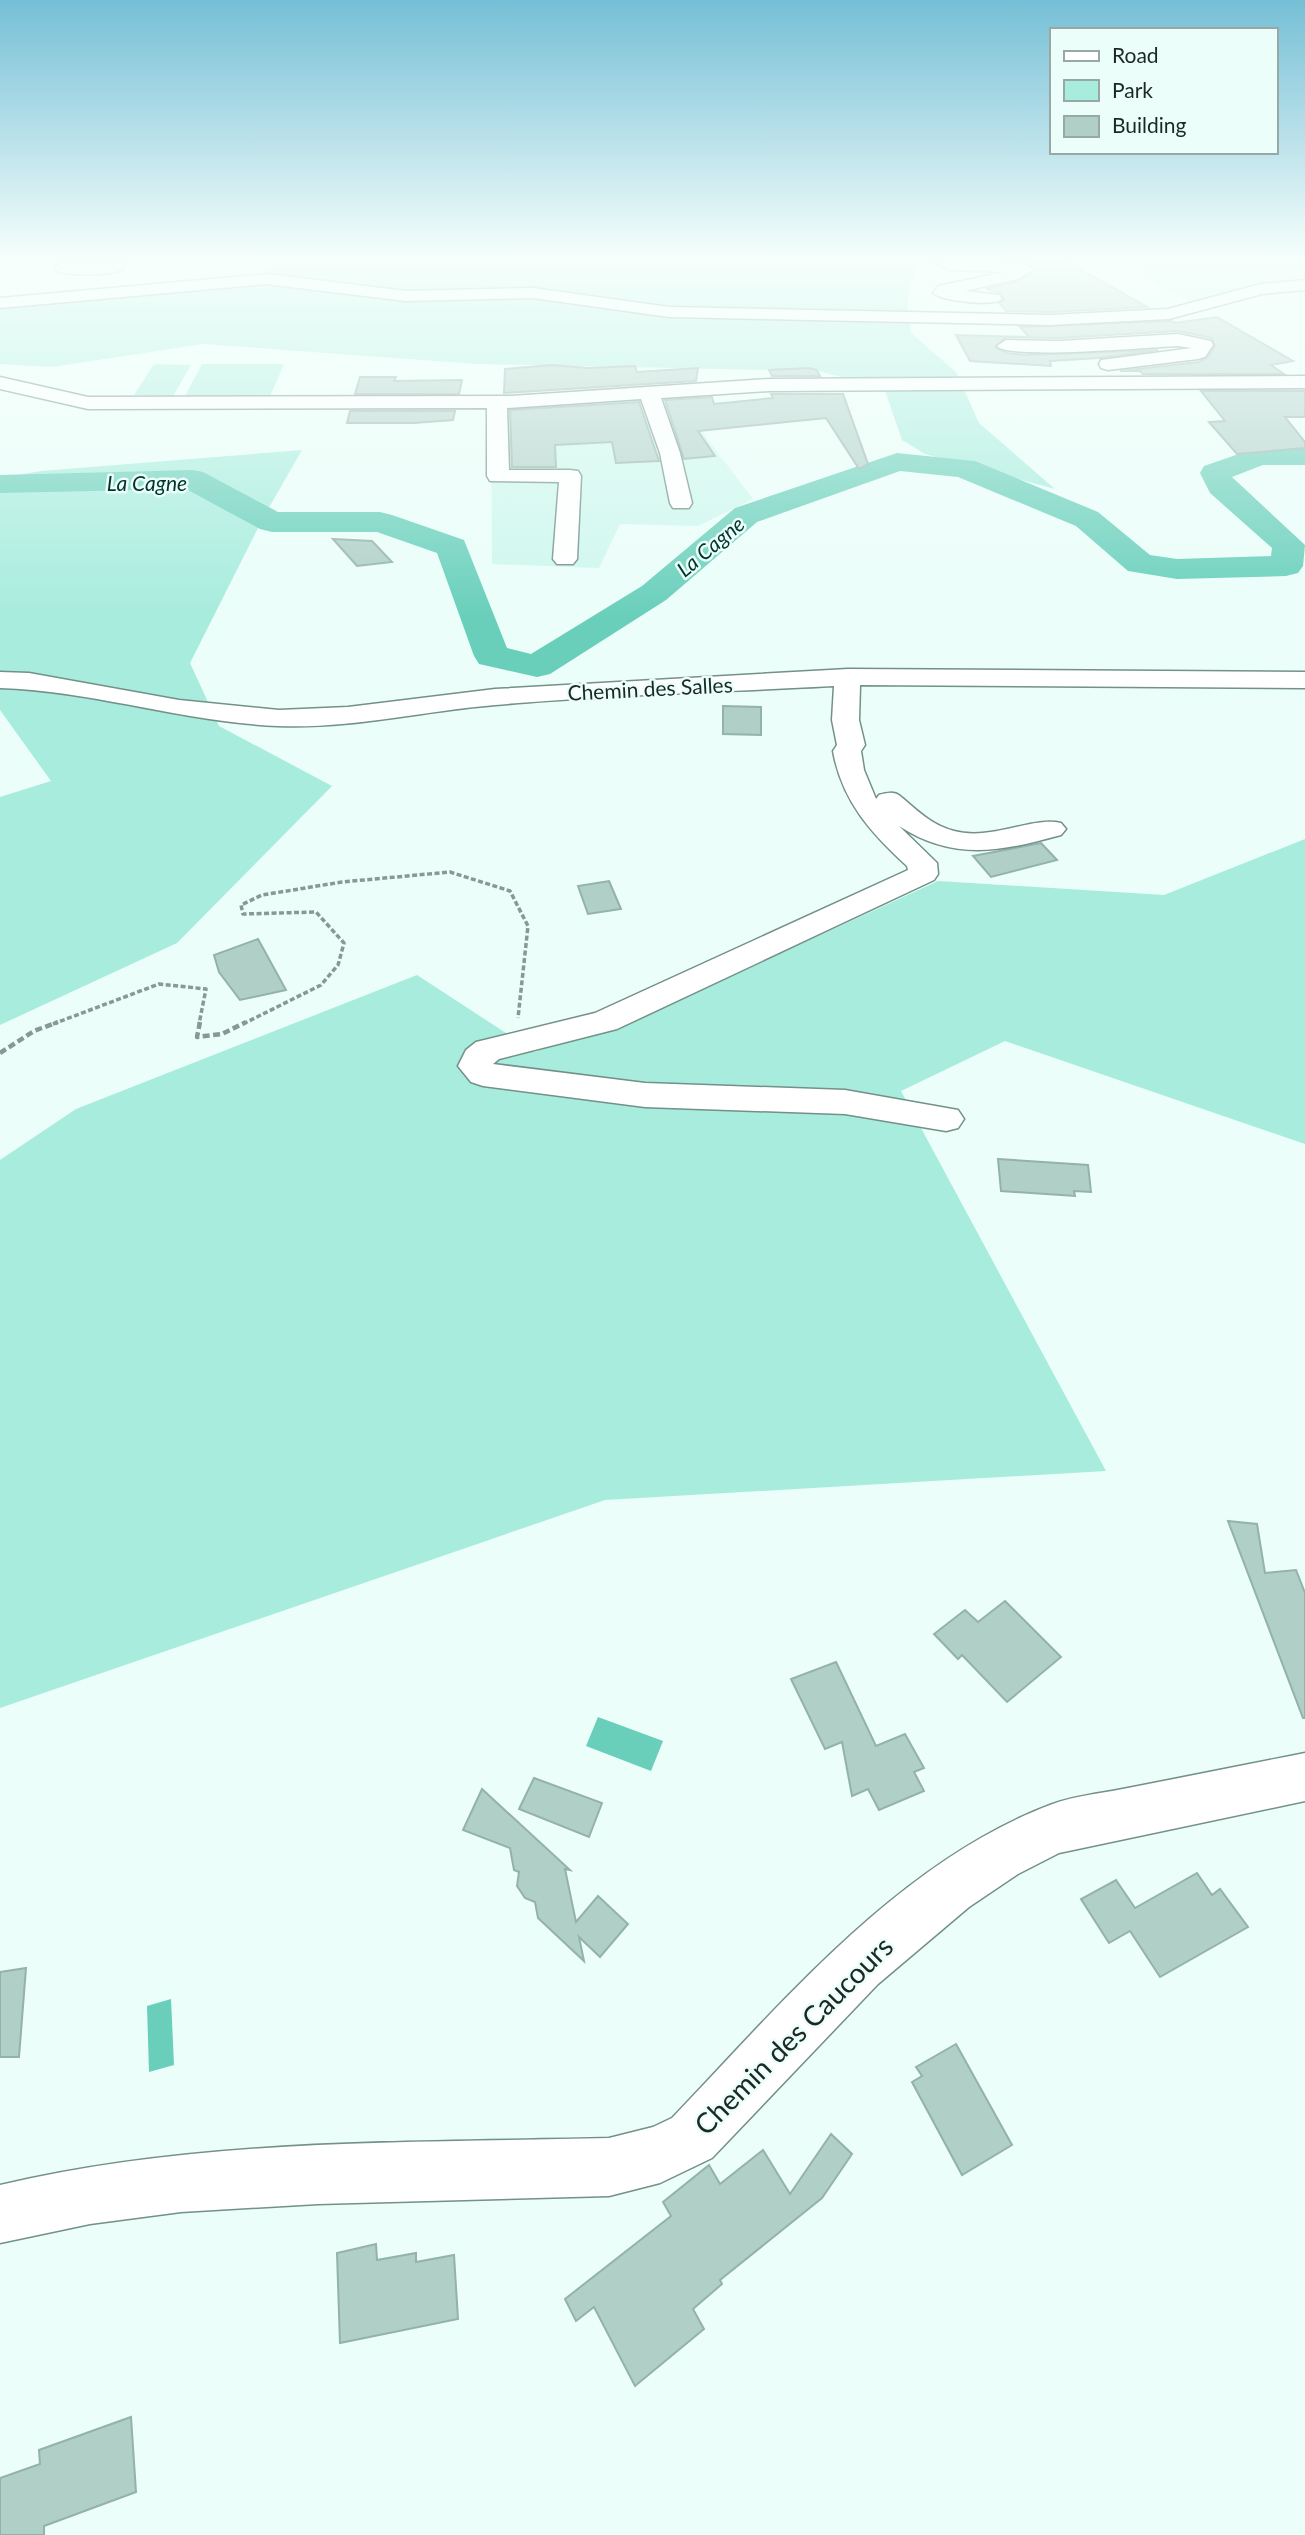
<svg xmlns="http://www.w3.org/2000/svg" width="1305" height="2535" font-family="Lato,sans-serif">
<rect width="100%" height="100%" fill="#ebfef9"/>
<g fill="#cdf7ed">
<polygon points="1133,261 1305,261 1305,279 1249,285 1192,303 1159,285"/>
<polygon points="674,395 753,499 698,526 620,524 599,568 492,564 491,406"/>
</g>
<g fill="#a7ecdd">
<polygon points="270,261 914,261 916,265 907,302 911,333 956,372 979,423 1055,489 925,454 902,440 884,388 818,371 478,364 203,344 52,367 0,364 0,306 253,282"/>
<polygon points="154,364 191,365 173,396 134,395"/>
<polygon points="202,364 284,364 270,396 185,396"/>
<polygon points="302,450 263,518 190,663 219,726 332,786 177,943 0,1025 0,797 51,781 0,710 0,478 41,471"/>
<polygon points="1305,839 1305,1144 1005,1041 901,1091 1106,1471 605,1500 0,1708 0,1160 76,1109 417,975 535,1052 747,969 938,881 1164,895"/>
</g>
<g fill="#69cfbb">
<polygon points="598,1717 663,1741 651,1771 586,1746"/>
<polygon points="171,1999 174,2065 149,2072 147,2006"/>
</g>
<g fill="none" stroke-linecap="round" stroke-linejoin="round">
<polygon fill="#69cfbb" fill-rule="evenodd" points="1259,447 1305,447 1305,465 1263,465 1232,477 1305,545 1303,566 1298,573 1286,576 1177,579 1128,571 1076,526 958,477 900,471 757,522 666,600 550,674 537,677 479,664 474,656 437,553 377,532 272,532 260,529 186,489 0,493 0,475 192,470 203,472 278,512 380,512 392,515 464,540 507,648 531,654 642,586 735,508 897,453 975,461 1098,512 1150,555 1177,559 1271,556 1272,548 1210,493 1200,473 1204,466"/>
</g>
<g fill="#afcfc7" stroke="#93b2ab" stroke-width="2">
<polygon points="1036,261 1066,261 1147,307 1050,312 1006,311 999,303 1005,300 1001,293 986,289 1019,281 1035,271 1027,263"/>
<polygon points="1217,317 1293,361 1271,365 1284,374 1143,374 1140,371 1120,371 1199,362 1207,358 1215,346 1212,338 1178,331 1059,338 1006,337 995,347 1007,353 1026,355 1158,350 1099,358 1050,361 1051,366 970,361 956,335 1029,337 1020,327 1171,321 1175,323"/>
<polygon points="552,365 587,368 635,366 637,372 698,368 696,381 504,393 505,369"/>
<polygon points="809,368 817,370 820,376 772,376 769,370"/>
<polygon points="360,377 396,377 394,381 462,380 459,394 355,394"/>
<polygon points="1201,391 1305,391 1305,417 1285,417 1305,442 1305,448 1237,454 1209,422 1225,421"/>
<polygon points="771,394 843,394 868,464 859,469 826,418 698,431 715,456 684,459 665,400 712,397 714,404 773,398"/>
<polygon points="639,402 659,461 616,463 612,442 555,445 556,467 512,467 510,410"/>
<polygon points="350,411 455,411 453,420 414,423 347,423"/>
<polygon points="333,539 372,541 392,562 357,566"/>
<polygon points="723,706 761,707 761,735 723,734"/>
<polygon points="1041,843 1057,860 991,877 973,856"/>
<polygon points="609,881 621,909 588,914 578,886"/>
<polygon points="258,939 286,990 240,1000 219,972 214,955"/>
<polygon points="998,1159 1088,1165 1091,1192 1074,1191 1075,1196 1001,1191"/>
<polygon points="1228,1521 1257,1524 1265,1573 1296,1570 1305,1593 1305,1718 1303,1718"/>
<polygon points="1005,1601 1061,1657 1007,1702 962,1655 958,1659 934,1634 965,1610 978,1622"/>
<polygon points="836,1662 876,1746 905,1734 924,1768 914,1772 924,1791 879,1810 868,1789 852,1796 842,1742 825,1749 791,1679"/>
<polygon points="534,1778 602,1803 589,1837 519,1809"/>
<polygon points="482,1789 570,1870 565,1869 576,1922 598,1896 628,1924 600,1957 579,1937 584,1961 538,1918 535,1902 525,1898 517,1886 519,1872 514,1870 510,1848 463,1830"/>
<polygon points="1197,1873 1212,1895 1220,1889 1248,1927 1160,1977 1130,1931 1109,1943 1081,1899 1116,1880 1135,1908"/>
<polygon points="26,1968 19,2057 0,2057 0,1972"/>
<polygon points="956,2044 1012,2145 962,2175 912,2082 922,2076 916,2067"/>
<polygon points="831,2134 852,2154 822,2198 720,2280 722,2284 693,2309 704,2329 635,2386 594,2307 576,2321 565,2299 671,2216 663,2202 709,2165 720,2184 763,2150 790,2194"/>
<polygon points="376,2244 377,2260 416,2253 416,2262 454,2255 458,2319 340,2343 337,2253"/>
<polygon points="131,2417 136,2492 44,2526 44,2535 0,2535 0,2478 40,2464 39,2450"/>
</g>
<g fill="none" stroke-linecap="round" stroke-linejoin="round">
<defs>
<g id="minor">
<path d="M61,261H100L99,263L122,264L124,268C117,276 61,277 54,269Z"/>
<path d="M932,261C954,261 1019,255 1033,270L1018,279L965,291L999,295L1002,299C993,307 942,301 933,293L938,286L1005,272L949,270Z"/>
<polygon points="266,274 406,291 533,288 669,307 1050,315 1168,309 1261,284 1305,280 1305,290 1262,294 1169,319 1050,325 669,317 533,298 406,301 266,284 0,308 0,298"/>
<path d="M1178,334L1211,341L1213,345L1205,357L1198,359L1108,370L1101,368L1099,364L1101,360L1192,348L1178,346C1152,347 1008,360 997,346L1006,340L1059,341Z"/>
<polygon points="1305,376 1305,388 769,391 661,398 680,453 692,503 689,508 673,508 670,503 660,453 641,399 507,408 509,470 570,470 578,471 581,476 577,559 573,564 557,564 553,559 559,482 490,481 487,476 487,408 88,409 0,389 0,377 88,397 511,396 769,379"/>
<path d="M848,669L1305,672V688L860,685L859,720L865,745L861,751L864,770L876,799L879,795C886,793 894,791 900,796C917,810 931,825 954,831C991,841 1033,816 1061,823L1066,829L1061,835C1002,851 954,862 899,826L937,863L938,874L934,880L617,1029L499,1059L493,1064L645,1083L845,1090L958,1110L964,1119L958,1128L946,1131L845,1114L645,1107L483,1086L471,1082L458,1066L466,1050L476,1042L595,1013L908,870L907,866C871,833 842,801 833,751L837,745L832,720L834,686C721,692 607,695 495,705C423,711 351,729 278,726C184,722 93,691 0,688V672L29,673L179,700L279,710L348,707L495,689Z"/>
<path d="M1305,1753V1801L1059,1853L1018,1874L969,1907L878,1984L712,2158L660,2183L609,2196L318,2204L181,2212L90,2224L0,2243V2185C199,2138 406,2143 609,2138L653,2127L672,2118C781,2004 899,1862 1050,1805C1075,1795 1106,1793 1133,1787C1190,1776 1248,1764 1305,1753Z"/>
</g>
</defs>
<use href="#minor" stroke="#739089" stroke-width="3"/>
<g stroke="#889894" stroke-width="3.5" stroke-dasharray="5 2.5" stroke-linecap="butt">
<polyline points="53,1024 159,984 206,989 199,1024"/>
<polyline points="243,1024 321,985 338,965 344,943 316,912 243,914 241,905 262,895 342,882 450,872 510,891 528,926 518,1018"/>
</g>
<g stroke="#889894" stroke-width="4.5" stroke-dasharray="7 3.5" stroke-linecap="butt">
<polyline points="200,1022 197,1037 222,1034 246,1022"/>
<polyline points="0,1053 34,1031 58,1022"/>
</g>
<use href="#minor" fill="#fff" fill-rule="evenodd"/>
</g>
<linearGradient id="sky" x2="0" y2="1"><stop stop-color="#75bfd6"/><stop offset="0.42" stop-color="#f6fffc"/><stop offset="1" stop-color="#f6fffc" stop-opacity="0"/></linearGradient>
<rect width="1305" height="616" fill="url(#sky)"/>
<g text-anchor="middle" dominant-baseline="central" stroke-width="5" stroke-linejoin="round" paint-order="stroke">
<g font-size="21" font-style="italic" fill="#01342c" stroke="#ebfef9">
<text x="147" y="482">La Cagne</text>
<text transform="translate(710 546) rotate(-40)">La Cagne</text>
</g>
<g font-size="21" fill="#1c2825" stroke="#ebfef9">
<text transform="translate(650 688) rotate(-3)">Chemin des Salles</text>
</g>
<g font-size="28" fill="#1c2825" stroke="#ebfef9">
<text transform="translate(793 2035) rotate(-45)">Chemin des Caucours</text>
</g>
</g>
<rect x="1050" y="28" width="228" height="126" fill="#ebfef9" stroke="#98a8a4" stroke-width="2"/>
<rect x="1064" y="51" width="35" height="10" fill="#ffffff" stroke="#98a8a4" stroke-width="2"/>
<text x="1112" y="63" font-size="21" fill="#1c2825">Road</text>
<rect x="1064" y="80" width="35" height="21" fill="#a7ecdd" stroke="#98a8a4" stroke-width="2"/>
<text x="1112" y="98" font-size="21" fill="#1c2825">Park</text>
<rect x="1064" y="116" width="35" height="21" fill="#afcfc7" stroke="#98a8a4" stroke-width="2"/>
<text x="1112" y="133" font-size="21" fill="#1c2825">Building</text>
</svg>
